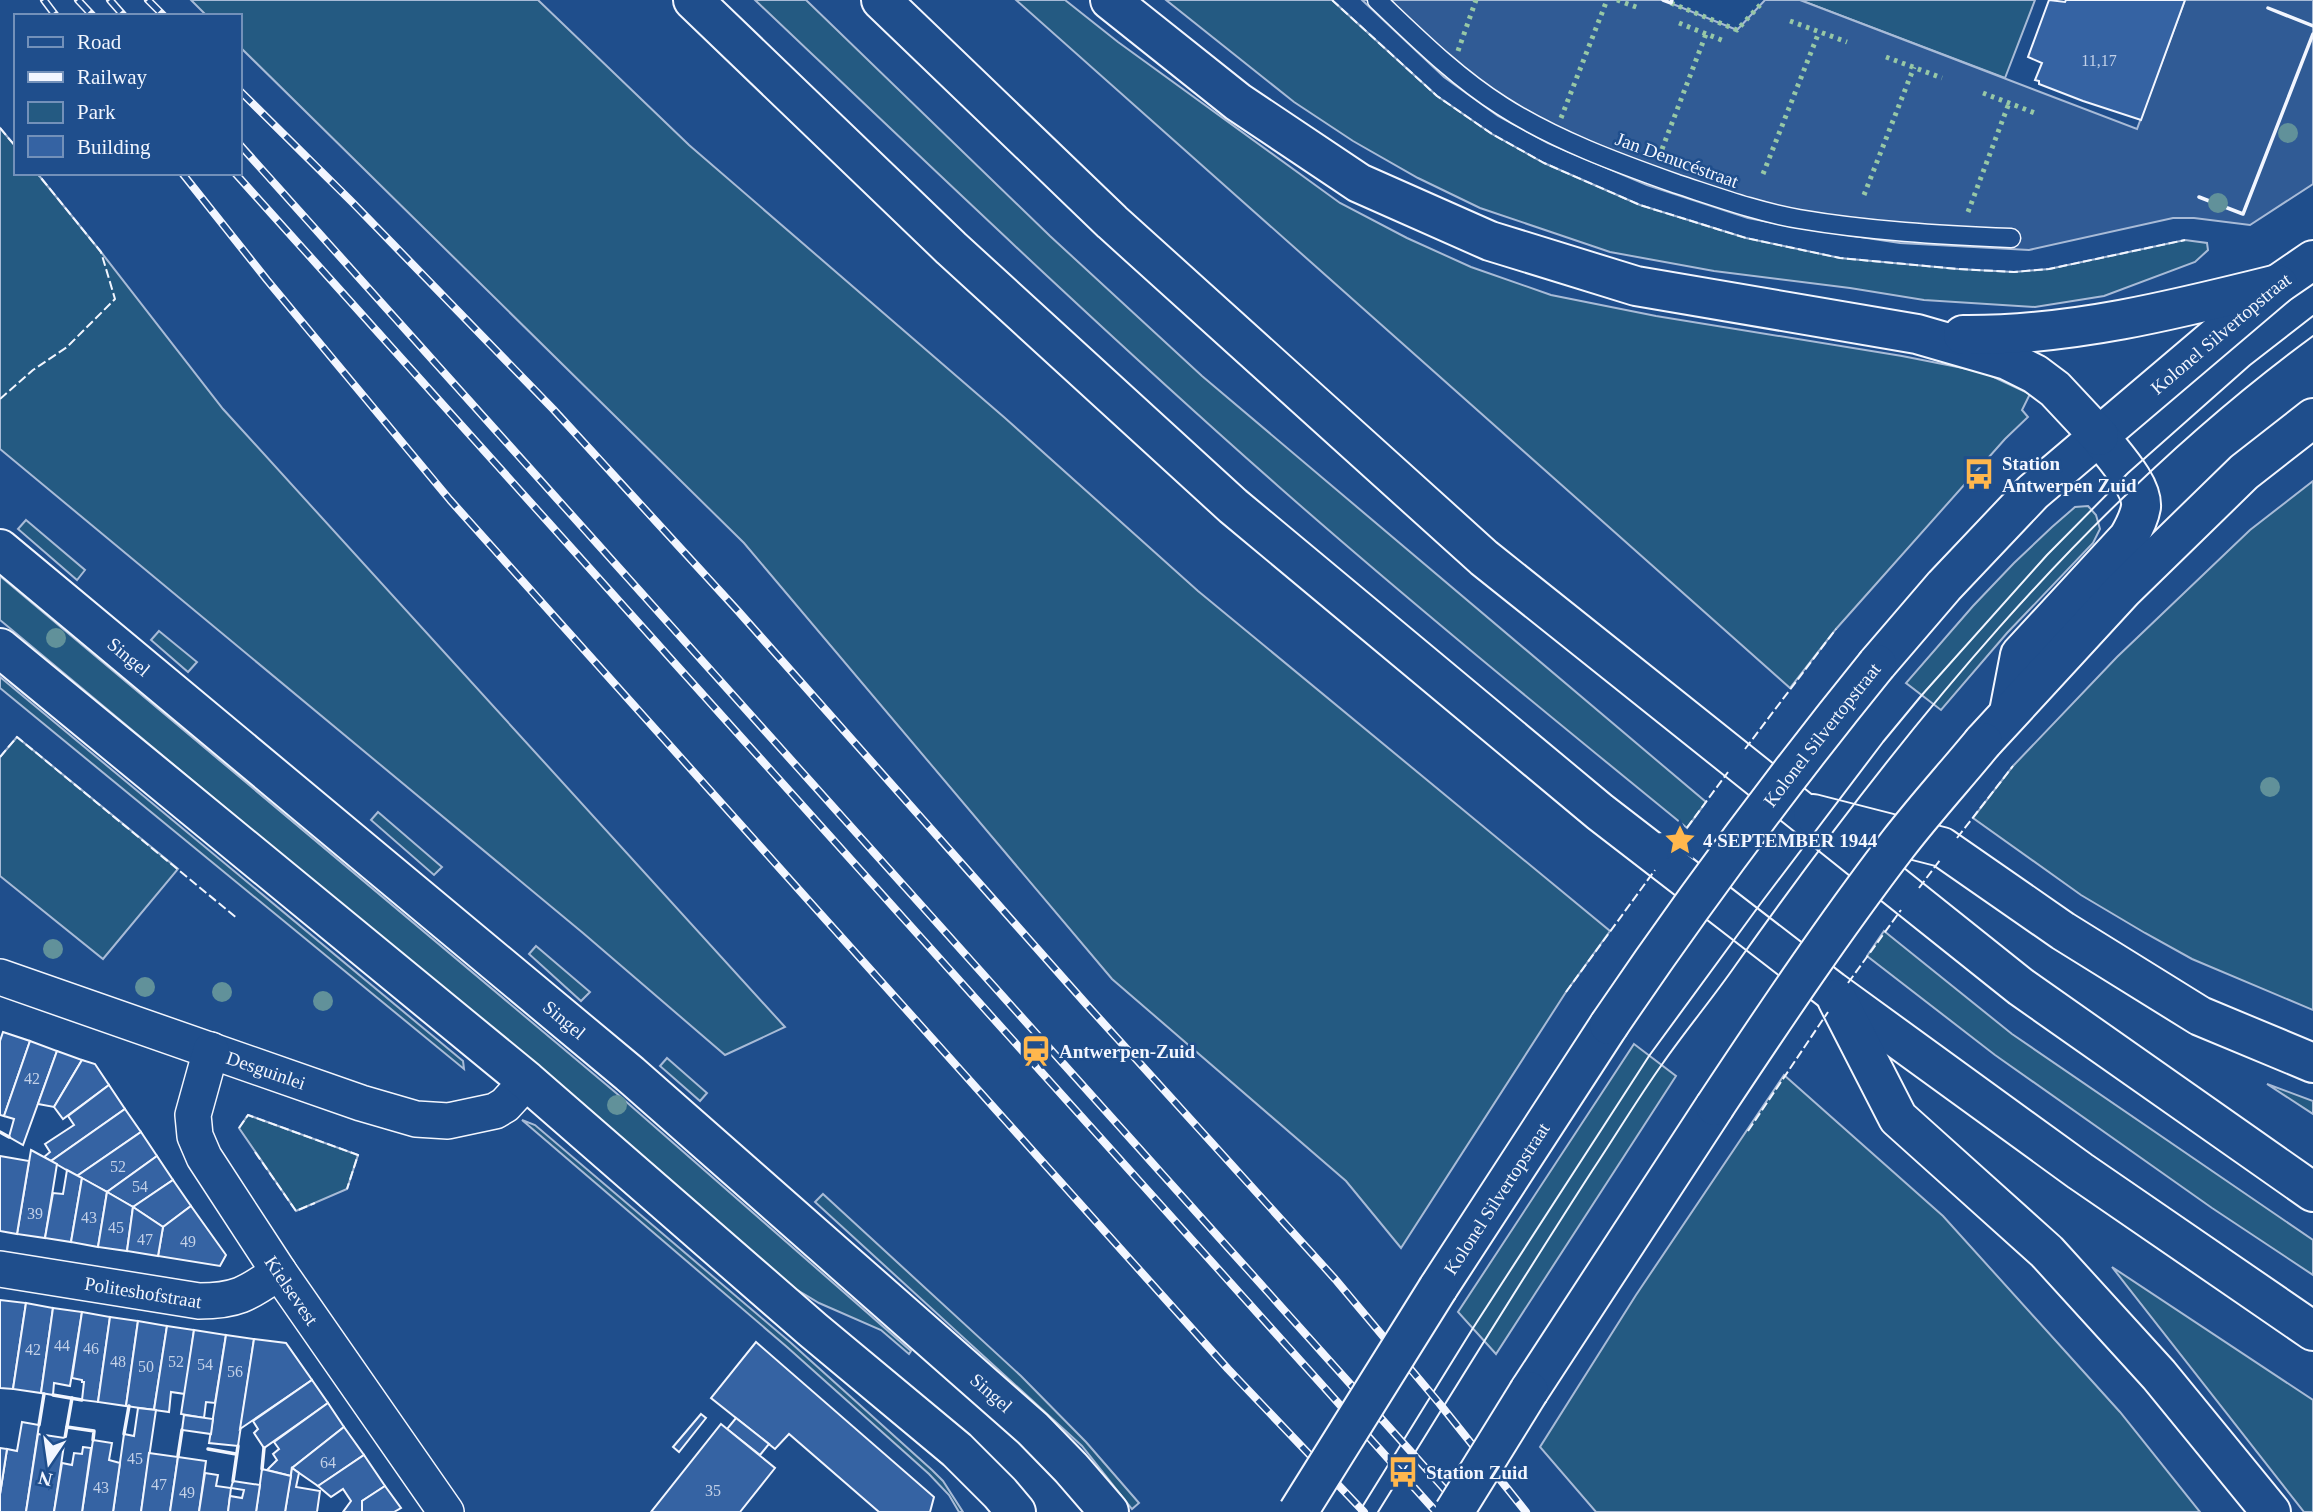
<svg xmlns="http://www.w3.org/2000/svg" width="2313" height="1512" font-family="Georgia,serif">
<rect width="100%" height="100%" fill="#1f4e8c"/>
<g fill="#245a82" stroke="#a8bbd7" stroke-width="2">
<polygon points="191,0 538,0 689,145 1005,418 1198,591 1610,931 1566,992 1401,1248 1346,1181 1112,979 744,543 240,47 240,16 207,16"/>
<path d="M755,0H806L1050,236L1202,376L1706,802L1687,828C1550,716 1412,604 1278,486C1100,329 928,164 755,0Z"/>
<polygon points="1016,0 1065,0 1118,42 1340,203 1407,238 1471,267 1551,295 1656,316 1902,356 1983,372 2030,394 2022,410 2028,417 2005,439 1836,629 1790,688"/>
<polygon points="1166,0 1332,0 1437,96 1492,134 1544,163 1640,205 1746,238 1840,258 1958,269 2014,272 2049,269 2185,240 2207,243 2208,250 2195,262 2104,296 2035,307 1924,300 1850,288 1714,271 1610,252 1480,208 1418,178 1353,141 1294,102"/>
<polygon points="1800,0 2035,0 2005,78"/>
<polygon points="0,128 16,147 16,173 37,173 101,252 223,409 785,1027 725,1055 583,933 0,449"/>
<polygon points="2313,481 2313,1010 2192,959 2145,933 2081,895 1973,818 2013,766 2117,657 2250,530"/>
<polygon points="2088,506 2096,515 2100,529 2093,543 2007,633 1941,710 1906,683 1973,606 2014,563 2052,527 2075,507"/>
<polygon points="26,520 85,570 77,580 18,529"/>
<polygon points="0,576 615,1092 911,1351 909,1354 881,1330 819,1303 794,1288 769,1268 594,1115 0,620"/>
<polygon points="159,631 197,662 188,672 151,640"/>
<polygon points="0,677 463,1061 464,1069 0,688"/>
<polygon points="17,737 178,869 103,959 0,876 0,757"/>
<polygon points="378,812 442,867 434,875 371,820"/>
<polygon points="1884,931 2012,1034 2313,1240 2313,1275 2212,1208 1995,1055 1867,956"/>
<polygon points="536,946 590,992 581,1001 529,954"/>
<polygon points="1634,1044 1676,1076 1496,1354 1458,1312"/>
<polygon points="667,1058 707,1093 700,1101 660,1066"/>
<polygon points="1784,1075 1943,1216 2120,1412 2200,1512 1596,1512 1540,1447 1636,1295"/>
<polygon points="2267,1084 2313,1101 2313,1114"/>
<polygon points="248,1115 358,1155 347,1189 296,1211 239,1128"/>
<polygon points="522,1120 535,1125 791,1343 932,1470 943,1481 963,1512 959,1512 949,1495 929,1474 787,1347"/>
<polygon points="823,1194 1021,1376 1086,1442 1139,1503 1132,1509 1082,1446 815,1202"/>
<polygon points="2112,1267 2313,1400 2313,1512 2304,1512"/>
</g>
<polygon fill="#305b95" stroke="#a8bbd7" stroke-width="2" points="1362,0 1663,0 1737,30 1765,0 1800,0 2137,129 2185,0 2313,0 2313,184 2250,225 2194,218 2173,218 2029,250 1900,243 1794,227 1748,218 1647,185 1548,143 1498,116 1444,77"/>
<g fill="#3563a3" stroke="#f2f6ff" stroke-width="2">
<polygon points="2049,0 2065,2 2066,0 2185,0 2141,120 2083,101 2039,84 2039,81 2035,80 2042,63 2028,57"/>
<polygon points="3,1032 30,1041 4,1116 0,1115 0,1041"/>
<polygon points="30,1041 57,1051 23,1145 9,1137 14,1119 4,1116"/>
<polygon points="57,1051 82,1060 54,1107 38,1104"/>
<polygon points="82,1060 95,1064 109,1085 63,1119 54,1107"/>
<polygon points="109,1085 125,1109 51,1161 44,1157 50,1152 45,1144 74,1125 68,1116"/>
<polygon points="125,1109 141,1132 77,1176 51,1161"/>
<polygon points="141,1132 157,1156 107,1192 77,1176"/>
<polygon points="31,1150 57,1164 45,1238 17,1234"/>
<polygon points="0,1156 29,1161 17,1234 0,1231"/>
<polygon points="157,1156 173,1180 133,1207 107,1192"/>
<polygon points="67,1170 82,1178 71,1242 45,1238 53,1193 63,1194"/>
<polygon points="82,1178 107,1192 98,1247 71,1242"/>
<polygon points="173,1180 191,1206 163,1227 133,1207"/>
<polygon points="107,1192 133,1207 127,1251 98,1247"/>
<polygon points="191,1206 226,1255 220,1266 158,1256 163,1227"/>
<polygon points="133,1207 163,1227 158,1256 127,1251"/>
<polygon points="0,1300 26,1303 13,1389 0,1388"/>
<polygon points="26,1303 53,1308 41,1393 13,1389"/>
<polygon points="53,1308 82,1312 70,1386 54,1383 53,1395 41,1393"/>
<polygon points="82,1312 110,1317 98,1402 82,1400 84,1382 82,1382 82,1380 72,1378"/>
<polygon points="110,1317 138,1321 126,1406 98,1402"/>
<polygon points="138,1321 167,1326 154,1410 126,1406"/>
<polygon points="167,1326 194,1330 185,1394 171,1392 169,1412 154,1410"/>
<polygon points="194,1330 226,1335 215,1403 206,1402 204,1418 181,1414"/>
<polygon points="226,1335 254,1339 238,1446 209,1443"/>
<polygon points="254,1339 286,1343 312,1380 240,1429"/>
<polygon points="756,1342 934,1497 930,1512 879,1512 789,1434 775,1449 711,1398"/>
<polygon points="312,1380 328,1403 264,1448 254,1433 258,1429 253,1421"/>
<polygon points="328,1403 344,1427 292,1468 291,1476 267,1470 277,1460 273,1454 279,1449 274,1442"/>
<polygon points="138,1408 156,1410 141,1512 113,1512 124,1434 134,1436"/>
<polygon points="701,1414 706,1418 679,1452 673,1447"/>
<polygon points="184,1415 213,1419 211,1434 182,1430"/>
<polygon points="736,1418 769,1444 760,1455 727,1429"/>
<polygon points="22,1422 39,1425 26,1512 0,1512 0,1494 7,1449 17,1451"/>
<polygon points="721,1424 775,1468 740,1512 651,1512"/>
<polygon points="344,1427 364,1455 318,1486 292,1468"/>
<polygon points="38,1434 65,1438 54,1512 26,1512"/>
<polygon points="93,1440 112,1443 109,1460 120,1463 113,1512 82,1512"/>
<polygon points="83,1447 91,1448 82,1512 54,1512 62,1463 72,1465 74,1453 82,1454"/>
<polygon points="0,1448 7,1449 0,1494"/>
<polygon points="149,1453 178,1457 170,1512 141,1512"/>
<polygon points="364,1455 385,1486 362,1501 362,1512 343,1512 351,1501 343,1489 331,1497 318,1486"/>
<polygon points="178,1457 206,1461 199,1512 170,1512"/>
<polygon points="292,1468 299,1473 296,1487 320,1491 317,1512 285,1512"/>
<polygon points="262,1469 291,1476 285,1512 256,1512"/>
<polygon points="205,1473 218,1475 216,1486 231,1488 228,1512 199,1512"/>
<polygon points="233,1481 260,1485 256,1512 228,1512 230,1496 242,1498 244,1490 231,1488"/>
<polygon points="385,1486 401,1508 394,1512 362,1512 362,1501"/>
</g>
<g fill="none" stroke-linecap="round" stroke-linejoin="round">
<defs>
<path id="service" d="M1377,0C1417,38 1456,77 1502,106C1555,140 1618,163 1677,184C1717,197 1758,212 1799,219C1869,231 1940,235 2011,238"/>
<g id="minor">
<path id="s1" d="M0,977L361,1103L416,1119L448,1121L495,1111L505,1105L527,1081"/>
<path id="s2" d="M211,1050L193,1115L195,1136L204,1157L279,1272L446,1512"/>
<path id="s3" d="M0,1269L199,1301C238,1301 248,1293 279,1272"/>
</g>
<g id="secondary">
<path id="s4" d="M1877,664L1944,586L2033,492L2278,284L2313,260"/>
<path d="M2009,712L2020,655L2128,538C2134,528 2139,519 2141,507C2143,485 2112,454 2099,436"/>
<polyline points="1983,742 2123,590 2244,472 2313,418"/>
<path id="s5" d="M1438,1288L1609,1025"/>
<polyline points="1529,1391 1715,1106"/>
</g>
<g id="primary">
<path id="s6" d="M0,549L630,1074L1033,1429L1071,1468L1109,1512"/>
<polyline points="0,648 527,1081 813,1330 957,1450 1000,1493 1016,1512"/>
</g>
<g id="motorway">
<polyline points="693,0 951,248 1233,506 1600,812 1832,991 2080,1171 2313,1331"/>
<polyline points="881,0 1112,222 1484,558 2021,987 2313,1192"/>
<polyline points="1110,0 1238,102 1359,183 1490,241 1636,286 1917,334 2007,360 2035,374 2055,389 2099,436"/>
<path d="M1963,335C2070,336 2174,310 2278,284"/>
<polyline points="1813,814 1942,847 2063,931 2200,1016 2313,1063"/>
<polyline points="1837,999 1898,1118 2047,1252 2159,1375 2271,1512"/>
</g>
</defs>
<use href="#service" stroke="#f2f6ff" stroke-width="21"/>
<use href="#minor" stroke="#f2f6ff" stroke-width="38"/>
<use href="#secondary" stroke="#f2f6ff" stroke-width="42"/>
<use href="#primary" stroke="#f2f6ff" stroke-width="42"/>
<use href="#motorway" stroke="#f2f6ff" stroke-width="42"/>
<use href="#service" stroke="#1f4e8c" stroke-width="18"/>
<use href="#minor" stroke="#1f4e8c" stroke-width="35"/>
<use href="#secondary" stroke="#1f4e8c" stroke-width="38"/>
<use href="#primary" stroke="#1f4e8c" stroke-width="38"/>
<use href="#motorway" stroke="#1f4e8c" stroke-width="38"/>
<g stroke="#f2f6ff" stroke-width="2">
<polyline points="1359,1512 1473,1328 1649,1056 1761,903 1883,742 1921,696 2047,555 2128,473 2250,365 2313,316"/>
<path d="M1378,1512C1449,1398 1519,1284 1592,1171C1616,1135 1638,1098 1663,1063C1686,1030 1712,999 1735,966C1899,734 2083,505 2313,336"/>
</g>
<defs>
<g id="rail">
<polyline points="44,0 56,16"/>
<polyline points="78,0 93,16"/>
<polyline points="110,0 124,16"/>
<polyline points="148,0 164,16"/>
<polyline points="240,91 352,202 553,409 738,611 1087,1005 1335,1279 1439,1403 1526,1512"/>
<polyline points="240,145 1465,1512"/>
<polyline points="182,173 267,280 450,500 1228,1369 1364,1512"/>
<polyline points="235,173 1436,1512"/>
</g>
</defs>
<use href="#rail" stroke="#f2f6ff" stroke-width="8"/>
<use href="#rail" stroke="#1f4e8c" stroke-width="5" stroke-dasharray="16" stroke-linecap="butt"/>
<defs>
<g id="secondary-bridge">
<path id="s7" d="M1609,1025C1693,901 1783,780 1877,664"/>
<path d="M1715,1106C1774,1017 1833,929 1898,844C1925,809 1955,776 1983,742"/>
<polyline points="1298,1512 1438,1288"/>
<polyline points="1454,1512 1529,1391"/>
</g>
</defs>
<use href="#secondary-bridge" stroke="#f2f6ff" stroke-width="42" stroke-linecap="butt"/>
<use href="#secondary-bridge" stroke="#1f4e8c" stroke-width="38"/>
<g stroke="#97c8a6" stroke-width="5" stroke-dasharray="3.5 5" stroke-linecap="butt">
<polyline points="1617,0 1639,8"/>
<polyline points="1671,3 1737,30 1760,5"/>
<polyline points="1790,21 1847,42"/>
<polyline points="1679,23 1724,41"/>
<polyline points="1458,51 1476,0"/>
<polyline points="1886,57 1942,78"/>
<polyline points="1983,93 2035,113"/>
<polyline points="1561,118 1607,0"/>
<polyline points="1659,157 1706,34"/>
<polyline points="1763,174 1819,32"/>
<polyline points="1864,195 1914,67"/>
<polyline points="1968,212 2009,103"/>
</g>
<g stroke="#f2f6ff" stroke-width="2" stroke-dasharray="9 3.5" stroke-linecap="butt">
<polyline points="1332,0 1437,96 1492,134 1544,163 1640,205 1746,238 1840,258 1958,269 2014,272 2049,269 2185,240"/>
<polyline points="0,128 16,147"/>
<polyline points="0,399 33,370 67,347 115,299 101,252 37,173"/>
<polyline points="1745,749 1836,629"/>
<polyline points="0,757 17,737 238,919"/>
<polyline points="1957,838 2013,766"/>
<polyline points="1672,848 1728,772"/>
<polyline points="1919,888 1940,860"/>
<polyline points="1848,983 1901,910"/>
<polyline points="1566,992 1655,870"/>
<polyline points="239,1128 248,1115 358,1155 347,1189"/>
<polyline points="1748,1131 1828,1012"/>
<polyline points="255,1152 296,1211 315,1203"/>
</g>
<g stroke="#f2f6ff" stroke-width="3.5">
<polyline points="1663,0 1671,3 1672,0"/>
<polyline points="2268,8 2313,26"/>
<polyline points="2199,197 2243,214 2313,34"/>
<polyline points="0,1132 9,1137"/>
<polyline points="53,1395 82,1400"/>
<polyline points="39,1425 44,1394"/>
<polyline points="67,1427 94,1431 93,1440"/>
<polyline points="124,1434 129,1406"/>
<polyline points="65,1438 72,1398"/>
<polyline points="208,1449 236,1454"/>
<polyline points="178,1456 182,1430"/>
<polyline points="262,1469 264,1448"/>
<polyline points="233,1481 238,1446"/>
</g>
</g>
<g fill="#61919a">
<circle cx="2288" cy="133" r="10"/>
<circle cx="2218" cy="203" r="10"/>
<circle cx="56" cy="638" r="10"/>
<circle cx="2270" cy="787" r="10"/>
<circle cx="53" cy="949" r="10"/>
<circle cx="145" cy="987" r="10"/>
<circle cx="222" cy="992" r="10"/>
<circle cx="323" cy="1001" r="10"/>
<circle cx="617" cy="1105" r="10"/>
</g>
<defs>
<symbol id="bus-bare" viewBox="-9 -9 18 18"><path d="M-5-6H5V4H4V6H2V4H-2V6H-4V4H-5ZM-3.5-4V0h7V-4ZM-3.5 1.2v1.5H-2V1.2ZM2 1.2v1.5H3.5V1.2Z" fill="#ffb74d" stroke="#1f4e8c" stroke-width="2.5" paint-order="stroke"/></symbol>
<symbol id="sight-bare" viewBox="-9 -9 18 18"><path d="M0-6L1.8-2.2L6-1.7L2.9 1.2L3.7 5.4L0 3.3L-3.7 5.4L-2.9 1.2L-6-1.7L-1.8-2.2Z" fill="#ffb74d" stroke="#1f4e8c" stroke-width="2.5" paint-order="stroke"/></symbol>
<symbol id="station-bare" viewBox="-9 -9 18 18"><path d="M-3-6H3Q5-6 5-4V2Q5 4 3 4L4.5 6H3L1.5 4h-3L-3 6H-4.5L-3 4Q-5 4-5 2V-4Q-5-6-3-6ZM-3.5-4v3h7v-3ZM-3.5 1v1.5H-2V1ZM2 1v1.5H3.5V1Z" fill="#ffb74d" stroke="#1f4e8c" stroke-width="2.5" paint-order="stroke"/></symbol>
</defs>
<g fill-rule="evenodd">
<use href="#bus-bare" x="1957" y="452" width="44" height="44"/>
<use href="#sight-bare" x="1658" y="818" width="44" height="44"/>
<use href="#station-bare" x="1014" y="1029" width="44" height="44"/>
<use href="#bus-bare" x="1381" y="1450" width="44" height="44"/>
</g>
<g text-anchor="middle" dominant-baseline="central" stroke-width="5" stroke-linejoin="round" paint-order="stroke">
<g font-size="16" fill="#c3d1e8">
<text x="2099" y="60">11,17</text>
<text x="32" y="1078">42</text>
<text x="118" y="1166">52</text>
<text x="140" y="1186">54</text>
<text x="35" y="1213">39</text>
<text x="89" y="1217">43</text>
<text x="116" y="1227">45</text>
<text x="145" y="1239">47</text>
<text x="188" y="1241">49</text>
<text x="62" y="1345">44</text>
<text x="91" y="1348">46</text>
<text x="33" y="1349">42</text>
<text x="118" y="1361">48</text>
<text x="176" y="1361">52</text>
<text x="205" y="1364">54</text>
<text x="146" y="1366">50</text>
<text x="235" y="1371">56</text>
<text x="135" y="1458">45</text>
<text x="328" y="1462">64</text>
<text x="159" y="1484">47</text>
<text x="101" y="1487">43</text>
<text x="713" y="1490">35</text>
<text x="187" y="1492">49</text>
</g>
<g font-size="19" fill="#f2f6ff" stroke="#1f4e8c">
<text transform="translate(1677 160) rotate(20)">Jan Denucéstraat</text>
<text stroke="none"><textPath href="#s4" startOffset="478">Kolonel Silvertopstraat</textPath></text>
<text stroke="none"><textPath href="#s6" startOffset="168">Singel</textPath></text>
<text stroke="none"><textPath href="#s7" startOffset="360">Kolonel Silvertopstraat</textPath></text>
<text stroke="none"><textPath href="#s6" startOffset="735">Singel</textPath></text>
<text stroke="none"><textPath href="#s1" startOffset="282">Desguinlei</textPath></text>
<text stroke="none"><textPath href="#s5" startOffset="107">Kolonel Silvertopstraat</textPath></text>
<text stroke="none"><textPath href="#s2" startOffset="271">Kielsevest</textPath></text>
<text stroke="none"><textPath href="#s3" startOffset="145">Politeshofstraat</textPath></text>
<text stroke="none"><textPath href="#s6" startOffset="1302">Singel</textPath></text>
</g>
<g font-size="19" font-weight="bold" fill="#f2f6ff" stroke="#1f4e8c" text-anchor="start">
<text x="2002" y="463">Station<tspan x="2002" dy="22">Antwerpen Zuid</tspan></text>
<text x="1703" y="840">4 SEPTEMBER 1944</text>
<text x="1059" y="1051">Antwerpen-Zuid</text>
<text x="1426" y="1472">Station Zuid</text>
</g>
</g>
<rect x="14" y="14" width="228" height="161" fill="#1f4e8c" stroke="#7391ba" stroke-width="2"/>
<rect x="28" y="37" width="35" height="10" fill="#1f4e8c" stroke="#7391ba" stroke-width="2"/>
<text x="77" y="49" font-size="21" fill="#f2f6ff">Road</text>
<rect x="28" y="72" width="35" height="10" fill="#f2f6ff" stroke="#7391ba" stroke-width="2"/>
<text x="77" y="84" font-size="21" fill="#f2f6ff">Railway</text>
<rect x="28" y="102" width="35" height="21" fill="#245a82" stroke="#7391ba" stroke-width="2"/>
<text x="77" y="119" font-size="21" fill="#f2f6ff">Park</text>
<rect x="28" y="136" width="35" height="21" fill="#3563a3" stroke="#7391ba" stroke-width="2"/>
<text x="77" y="154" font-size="21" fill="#f2f6ff">Building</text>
<g transform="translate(49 1463) rotate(193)" stroke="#1f4e8c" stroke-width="5" paint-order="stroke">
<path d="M0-5L12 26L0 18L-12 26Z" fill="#f2f6ff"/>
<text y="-10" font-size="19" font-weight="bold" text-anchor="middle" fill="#f2f6ff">N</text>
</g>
</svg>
